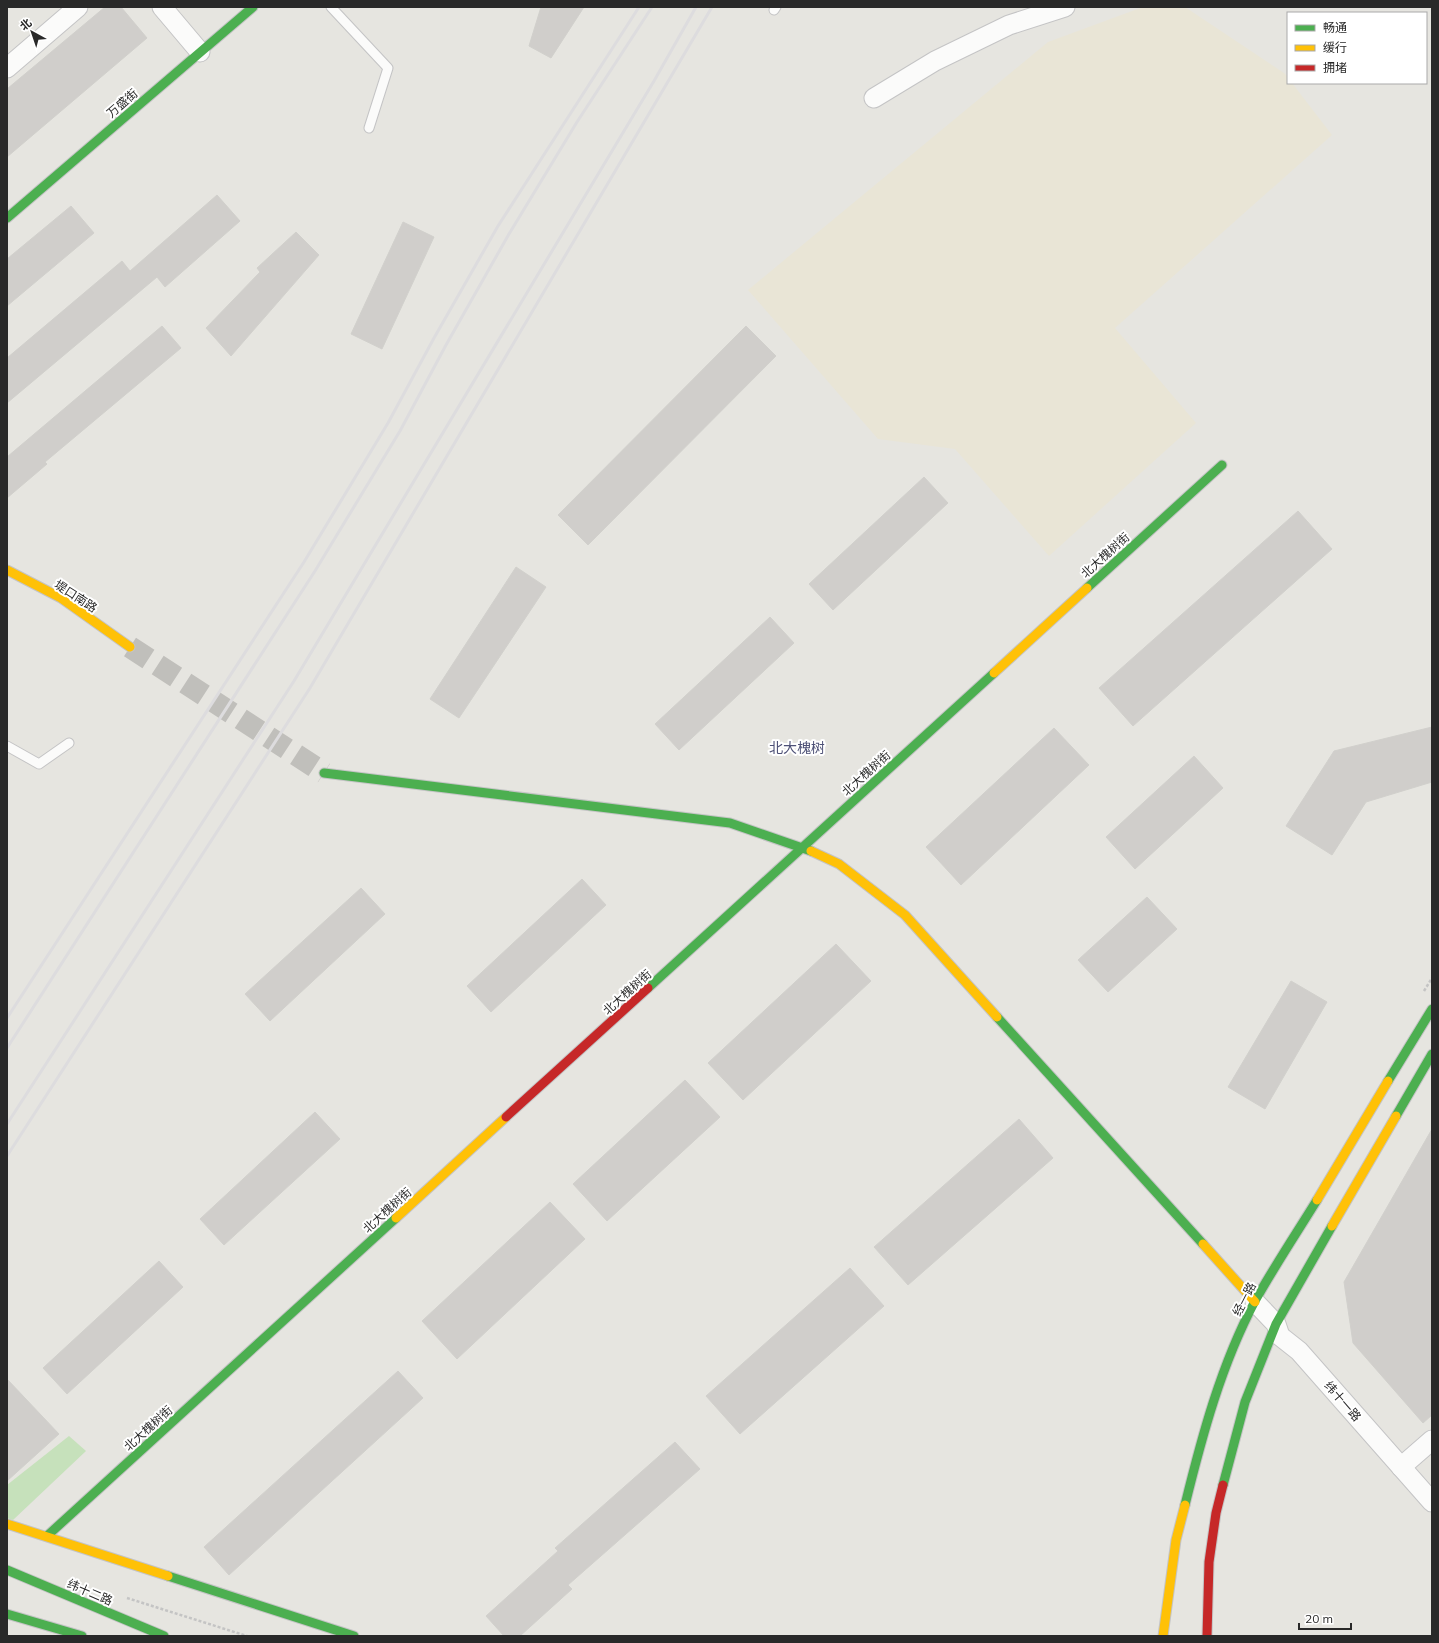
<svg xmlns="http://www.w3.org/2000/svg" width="1439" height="1643" font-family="Mulish,'Noto Sans SC',sans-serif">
<rect width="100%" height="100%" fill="#e6e5e0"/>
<polygon fill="#e9e5d6" points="1143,7 1185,7 1284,73 1288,77 1288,83 1292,83 1332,135 1115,328 1196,423 1049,556 955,449 878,439 748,290 1048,42"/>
<polygon fill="#c6e1bb" points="69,1436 86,1451 13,1520 7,1518 7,1485"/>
<g fill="#d0cecb" stroke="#d1d0cc">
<polygon points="105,7 121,7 147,38 7,157 7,89"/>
<polygon points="541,7 584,7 551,58 529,46"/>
<polygon points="217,195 240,221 165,287 157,277 7,403 7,358 122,261 130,271"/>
<polygon points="71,206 94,233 7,306 7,259"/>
<polygon points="403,222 434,237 382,349 351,334"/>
<polygon points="296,232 319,255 231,356 206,328 260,272 257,268"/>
<polygon points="162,326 181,348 45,462 47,464 7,498 7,457"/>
<polygon points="746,326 776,356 588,545 558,515"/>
<polygon points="924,477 948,503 833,610 809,584"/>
<polygon points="1298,511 1332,549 1133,726 1099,688"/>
<polygon points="516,567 546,587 459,718 430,699"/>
<polygon points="770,617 794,643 679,750 655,724"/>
<polygon points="1432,727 1432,782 1366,802 1332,855 1286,826 1334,751"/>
<polygon points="1054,728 1089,765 961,885 926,847"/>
<polygon points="1194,756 1223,788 1135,869 1106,837"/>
<polygon points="582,879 606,905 491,1012 467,986"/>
<polygon points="361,888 385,914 270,1021 245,994"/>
<polygon points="1147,897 1177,929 1108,992 1078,960"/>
<polygon points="836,944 871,981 743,1100 708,1063"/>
<polygon points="1291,981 1327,1002 1265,1109 1228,1087"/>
<polygon points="685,1080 720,1117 607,1221 573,1184"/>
<polygon points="315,1112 340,1139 224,1245 200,1219"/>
<polygon points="1019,1119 1053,1158 908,1285 874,1247"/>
<polygon points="1432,1129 1432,1415 1423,1423 1353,1343 1344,1282"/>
<polygon points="550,1202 585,1239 457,1359 422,1321"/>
<polygon points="159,1261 183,1287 67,1394 43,1368"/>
<polygon points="850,1268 884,1306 740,1434 706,1396"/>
<polygon points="398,1371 423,1398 229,1575 204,1547"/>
<polygon points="7,1379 59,1434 7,1481"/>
<polygon points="675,1442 700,1469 568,1585 572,1589 520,1636 504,1636 486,1616 558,1551 555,1548"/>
</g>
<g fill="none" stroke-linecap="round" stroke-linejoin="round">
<polyline stroke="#c0bfbb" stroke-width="22" stroke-dasharray="22 11" stroke-linecap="butt" points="130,647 324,773"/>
<defs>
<g id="lane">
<polyline points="331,7 388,68 369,128"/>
<polyline points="774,10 776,7"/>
<polyline points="7,746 39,764 69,743"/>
</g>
<g id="street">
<polyline points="162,7 200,52"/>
<polyline points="7,68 78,7"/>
<polyline points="874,98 935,61 1009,25 1065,7"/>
<polyline points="1255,1302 1276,1324 1280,1336 1299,1351 1432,1502"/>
<polyline points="1401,1467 1432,1440"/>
</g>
<g id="fast">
<polyline points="7,218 253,7"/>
<polyline points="1087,588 1222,465"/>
<polyline points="324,773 730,823 811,851"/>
<polyline points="648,988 994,673"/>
<polyline points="997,1017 1203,1244"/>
<polyline points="1388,1081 1432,1009"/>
<polyline points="1396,1116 1432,1054"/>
<polyline points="1223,1485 1245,1402 1276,1324 1332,1226"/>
<path d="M1185,1505C1202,1436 1221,1365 1255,1301C1274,1267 1296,1234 1317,1200"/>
<polyline points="47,1536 396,1218"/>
<polyline points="7,1570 164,1636"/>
<polyline points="168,1576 354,1636"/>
<polyline points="7,1614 82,1636"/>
</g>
<g id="slow">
<polyline points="7,570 61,598 130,647"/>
<polyline points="994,673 1087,588"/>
<polyline points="811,851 839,864 905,915 997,1017"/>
<polyline points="1317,1200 1388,1081"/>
<polyline points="396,1218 506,1117"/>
<polyline points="1332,1226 1396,1116"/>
<polyline points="1203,1244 1255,1302"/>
<polyline points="7,1524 168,1576"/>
<polyline points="1163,1636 1176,1540 1185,1505"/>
</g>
<g id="jam">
<polyline points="506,1117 648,988"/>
<polyline points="1207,1636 1209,1562 1216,1513 1223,1485"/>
</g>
</defs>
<use href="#lane" stroke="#c4c4c5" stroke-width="11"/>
<use href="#street" stroke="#c4c4c5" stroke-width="21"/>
<use href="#fast" stroke="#c4c4c5" stroke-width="11"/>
<use href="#slow" stroke="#c4c4c5" stroke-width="11"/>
<use href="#jam" stroke="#c4c4c5" stroke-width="11"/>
<g stroke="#c4c4c4" stroke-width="2.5" stroke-dasharray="3 2" stroke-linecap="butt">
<polyline points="1424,991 1432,978"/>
<polyline points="127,1598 247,1636"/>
</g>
<use href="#lane" stroke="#fbfbfa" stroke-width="9"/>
<use href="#street" stroke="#fbfbfa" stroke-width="19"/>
<use href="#fast" stroke="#4caf50" stroke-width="9"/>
<use href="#slow" stroke="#ffc107" stroke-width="9"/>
<use href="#jam" stroke="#c62828" stroke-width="9"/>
<g stroke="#dddcde" stroke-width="3">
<polyline points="7,1018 304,562 388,423 434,338 498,226 639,7"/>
<polyline points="7,1048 315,571 400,431 446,345 509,234 577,122 652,7"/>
<polyline points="7,1124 294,681 654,81 696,7"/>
<polyline points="7,1156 310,688 712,7"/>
</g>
</g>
<g text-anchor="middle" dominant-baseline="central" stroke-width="4" stroke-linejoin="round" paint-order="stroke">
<g font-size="12" fill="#292929" stroke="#fff">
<text transform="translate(122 103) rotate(-41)">万盛街</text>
<text transform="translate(1105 555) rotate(-42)">北大槐树街</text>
<text transform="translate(76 596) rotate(33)">堤口南路</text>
<text transform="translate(866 773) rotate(-42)">北大槐树街</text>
<text transform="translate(627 992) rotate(-42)">北大槐树街</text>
<text transform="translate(387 1210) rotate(-42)">北大槐树街</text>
<text transform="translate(1244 1299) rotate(-63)">经一路</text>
<text transform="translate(1343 1401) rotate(49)">纬十一路</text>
<text transform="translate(148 1428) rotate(-42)">北大槐树街</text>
<text transform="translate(90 1592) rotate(23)">纬十二路</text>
</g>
<g font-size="14" fill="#4d5076" stroke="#fff">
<text x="797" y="748">北大槐树</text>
</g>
</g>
<rect width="1439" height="1643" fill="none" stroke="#292929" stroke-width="16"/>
<rect x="1287" y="12" width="140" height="72" fill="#ffffff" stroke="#a9a9a9"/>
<rect x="1295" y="25" width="20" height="6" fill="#4caf50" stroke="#a9a9a9"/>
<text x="1323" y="32" font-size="12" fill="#292929">畅通</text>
<rect x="1295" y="45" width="20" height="6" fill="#ffc107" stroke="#a9a9a9"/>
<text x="1323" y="52" font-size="12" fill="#292929">缓行</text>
<rect x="1295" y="65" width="20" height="6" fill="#c62828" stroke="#a9a9a9"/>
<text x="1323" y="72" font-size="12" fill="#292929">拥堵</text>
<g transform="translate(32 32) rotate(320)" stroke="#ffffff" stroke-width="3" paint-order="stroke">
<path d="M0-3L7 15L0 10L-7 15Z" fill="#292929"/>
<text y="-6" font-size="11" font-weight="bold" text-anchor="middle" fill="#292929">北</text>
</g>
<path d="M1299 1623v6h52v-6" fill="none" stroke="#292929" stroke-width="2"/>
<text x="1305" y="1623" font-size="12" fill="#292929" stroke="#ffffff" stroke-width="3" paint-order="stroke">20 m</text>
</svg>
